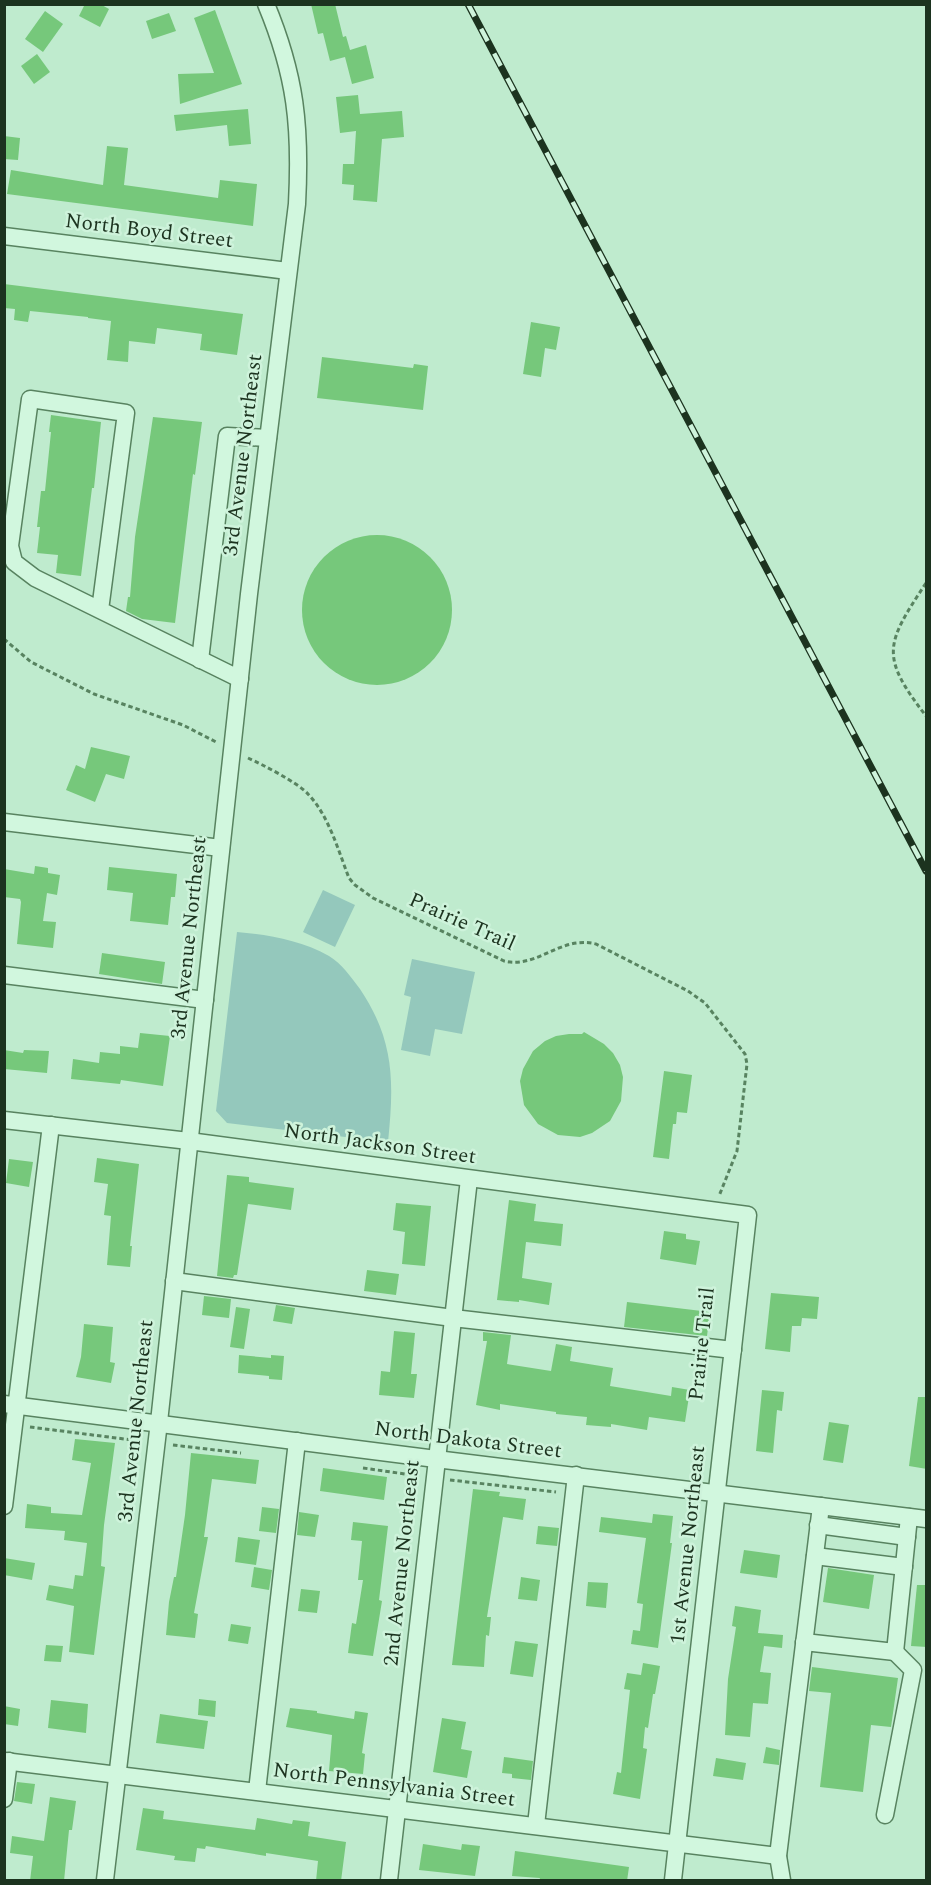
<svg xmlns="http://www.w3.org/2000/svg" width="931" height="1885" font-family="Spectral,serif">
<rect width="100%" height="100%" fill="#bfebce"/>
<g fill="#94c8bc">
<polygon points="323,890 355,905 335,947 303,932"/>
<path d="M237,932C269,935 300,940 329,956C342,964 351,977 360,989C395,1041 394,1083 388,1142L227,1123L216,1111Z"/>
<polygon points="412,959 475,972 462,1034 435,1029 430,1056 401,1050 411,997 404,995"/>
</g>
<g fill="#76c87b">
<polygon points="85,4 100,4 109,9 100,27 79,16"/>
<polygon points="311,4 335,4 343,37 346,36 350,50 366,45 374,78 352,84 345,57 330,61 323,33 318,34"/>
<polygon points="215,10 242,84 180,104 178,74 214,73 194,18"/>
<polygon points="45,11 63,24 43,52 25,39"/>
<polygon points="169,13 176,31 152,39 146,21"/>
<polygon points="37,54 50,72 34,84 21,66"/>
<polygon points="358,95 360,114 402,111 404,137 382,139 377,202 353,200 354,185 342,184 343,164 354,164 356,131 340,133 336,97"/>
<polygon points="248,109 251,144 229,146 227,125 176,131 174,115"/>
<polygon points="4,136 20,138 18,160 4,159"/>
<polygon points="107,146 128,148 124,185 218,198 220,180 257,184 253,226 7,194 11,170 103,185"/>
<polygon points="4,284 243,314 237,355 200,350 202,334 157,328 155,344 129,341 128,362 107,360 111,321 88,318 88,317 30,311 28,322 14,320 15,309 4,308"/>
<polygon points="531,322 560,327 556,350 545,348 541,377 523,374"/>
<polygon points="322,357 413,368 414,364 428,366 423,410 317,398"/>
<polygon points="51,415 101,422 94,488 92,488 81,576 56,573 58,555 37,553 40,527 37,527 41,491 45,491 51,432 49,432"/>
<polygon points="153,417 202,422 195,475 193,474 175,623 142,619 126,611 128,597 130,597 135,537"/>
<circle cx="377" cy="610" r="75"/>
<polygon points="91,747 130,756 124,779 106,774 95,802 66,790 76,765 85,769"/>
<polygon points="35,866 48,868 48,873 60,875 57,895 47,893 43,921 56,922 53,948 17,944 21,902 20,899 4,897 4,869 34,874"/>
<polygon points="109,867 177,874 175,897 171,897 168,925 130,921 133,893 107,890"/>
<polygon points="102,953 165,962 162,984 99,974"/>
<polygon points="584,1032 604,1044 613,1053 620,1065 623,1077 621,1101 610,1121 592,1133 580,1137 558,1135 538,1124 524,1105 520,1081 523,1069 533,1051 545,1041 556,1036 569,1034 582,1034"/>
<polygon points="140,1033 170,1036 163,1086 121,1080 120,1084 71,1079 73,1059 99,1063 100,1052 120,1054 120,1046 138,1048"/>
<polygon points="4,1050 23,1053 24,1050 49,1051 47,1073 4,1069"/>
<polygon points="664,1071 692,1075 687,1113 677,1112 676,1124 673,1124 669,1159 653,1157"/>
<polygon points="97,1158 139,1164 130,1246 132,1246 130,1267 107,1265 111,1216 104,1215 108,1184 94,1182"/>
<polygon points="9,1159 33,1162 29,1187 6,1183"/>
<polygon points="227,1175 249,1177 249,1182 294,1188 291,1210 248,1204 237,1275 234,1275 233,1278 217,1276"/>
<polygon points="509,1200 536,1204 534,1221 563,1224 561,1246 526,1242 522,1278 552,1283 549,1305 519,1300 519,1302 497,1300"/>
<polygon points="396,1203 431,1206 425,1266 402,1264 405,1232 393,1230"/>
<polygon points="664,1231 686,1234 686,1239 700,1241 696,1265 660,1259"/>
<polygon points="367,1270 399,1274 396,1295 364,1291"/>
<polygon points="771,1293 819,1297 817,1319 802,1318 801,1326 792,1326 790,1352 765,1349"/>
<polygon points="204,1296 231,1299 229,1318 202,1315"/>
<polygon points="627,1302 710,1312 707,1336 624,1327"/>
<polygon points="276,1305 295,1308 292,1324 273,1321"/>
<polygon points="236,1307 250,1309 244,1349 230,1347"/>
<polygon points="84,1324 113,1327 110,1362 115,1363 111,1383 76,1377 81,1357"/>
<polygon points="394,1331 415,1333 411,1374 417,1374 414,1398 379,1395 381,1371 390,1372"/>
<polygon points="483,1332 511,1335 507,1364 551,1371 556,1344 572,1347 570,1361 613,1368 610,1386 671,1396 672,1387 690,1390 685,1422 649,1417 647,1430 611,1424 611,1427 586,1425 587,1417 556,1414 556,1412 500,1404 500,1410 476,1405 487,1341 483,1341"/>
<polygon points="239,1355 271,1358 271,1355 284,1356 282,1380 269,1379 269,1376 238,1373"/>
<polygon points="762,1390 784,1392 782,1411 777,1410 773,1453 756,1451"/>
<polygon points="918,1397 927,1397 927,1469 909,1466"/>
<polygon points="829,1422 849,1425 843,1463 823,1460"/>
<polygon points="75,1439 115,1443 104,1525 101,1566 105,1567 94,1655 69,1652 74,1606 46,1600 49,1585 73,1589 75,1575 83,1576 87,1543 64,1540 65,1531 25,1528 27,1504 51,1507 51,1513 82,1515 91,1463 72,1460"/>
<polygon points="191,1453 259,1460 256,1484 212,1479 204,1537 208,1537 194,1613 198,1614 195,1638 166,1635 169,1602 174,1577 176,1577 185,1515"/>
<polygon points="323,1468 387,1477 384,1500 320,1491"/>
<polygon points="473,1489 500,1492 499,1496 526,1499 523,1520 503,1517 487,1617 491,1617 489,1636 486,1635 484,1667 452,1665"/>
<polygon points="262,1507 279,1509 276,1533 259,1531"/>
<polygon points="299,1512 319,1515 315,1537 297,1535"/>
<polygon points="653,1514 673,1516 670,1543 672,1543 658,1648 631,1644 633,1630 640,1631 643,1604 637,1603 646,1538 599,1532 601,1517 652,1523"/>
<polygon points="353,1522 388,1526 379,1600 382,1601 373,1656 348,1653 352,1623 356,1624 363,1580 358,1580 362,1541 351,1540"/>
<polygon points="538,1526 559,1528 557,1546 536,1544"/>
<polygon points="238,1537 260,1540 256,1565 235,1562"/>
<polygon points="744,1550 780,1555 777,1578 740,1573"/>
<polygon points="4,1558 35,1563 32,1580 4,1575"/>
<polygon points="254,1567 272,1570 269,1590 251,1587"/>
<polygon points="828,1568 874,1575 869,1609 823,1602"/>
<polygon points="521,1577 540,1580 537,1601 518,1599"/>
<polygon points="588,1582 608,1583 606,1608 586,1606"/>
<polygon points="917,1585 927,1585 927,1647 911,1646"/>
<polygon points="301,1589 320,1591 317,1613 298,1611"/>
<polygon points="735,1606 761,1610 758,1633 783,1635 782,1648 764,1646 760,1672 771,1673 768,1704 753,1703 750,1737 725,1735 728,1679 736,1627 732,1626"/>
<polygon points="231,1624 251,1627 248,1644 228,1641"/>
<polygon points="515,1641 538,1644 533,1677 510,1674"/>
<polygon points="46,1645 63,1646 61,1662 44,1661"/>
<polygon points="643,1663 660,1666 655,1694 653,1694 648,1728 645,1727 643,1748 647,1749 640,1799 613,1794 617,1772 621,1773 630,1690 624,1689 627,1673 641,1675"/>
<polygon points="812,1667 898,1678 891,1727 871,1725 863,1792 820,1787 831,1693 809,1691"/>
<polygon points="199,1699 216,1701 215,1717 198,1715"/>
<polygon points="51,1700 88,1704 86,1733 48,1728"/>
<polygon points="4,1706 20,1709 18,1726 4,1724"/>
<polygon points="290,1708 317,1711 317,1713 354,1719 355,1711 368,1713 362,1753 365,1754 363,1774 329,1771 332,1735 286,1727"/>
<polygon points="160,1714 208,1721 204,1749 156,1743"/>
<polygon points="442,1718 466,1722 461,1749 472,1751 467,1778 433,1772"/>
<polygon points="766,1747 780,1750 779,1765 763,1763"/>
<polygon points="504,1757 533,1761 531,1780 512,1778 512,1774 502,1773"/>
<polygon points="716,1758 746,1763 743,1780 713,1776"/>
<polygon points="17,1782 35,1784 32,1804 14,1801"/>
<polygon points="50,1797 76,1801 72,1830 69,1830 64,1881 30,1881 33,1856 10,1853 12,1836 44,1841"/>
<polygon points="143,1808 164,1811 163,1819 255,1830 257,1818 292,1824 293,1820 310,1822 308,1836 346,1842 341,1881 316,1881 318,1861 266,1853 266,1856 206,1846 205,1849 197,1848 195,1862 174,1860 175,1856 136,1850"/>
<polygon points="423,1844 461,1850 462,1844 480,1846 475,1876 419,1870"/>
<polygon points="515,1851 629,1867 627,1881 539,1881 540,1878 512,1876"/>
</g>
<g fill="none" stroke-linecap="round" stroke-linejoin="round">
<defs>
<g id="minor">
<polyline points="4,236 288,271"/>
<polyline points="100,610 126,413 30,399 10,546 14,562 35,578 240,679"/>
<polyline points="200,660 227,436 268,438"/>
<polyline points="4,822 221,848"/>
<polyline points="4,975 205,1000"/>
<polyline points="4,1120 189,1141 748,1215 673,1880"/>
<polyline points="174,1281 453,1318 733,1350"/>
<polyline points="4,1404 436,1459 926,1519"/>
<polyline points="4,1506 51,1125"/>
<polyline points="818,1525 907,1537"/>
<polyline points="815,1556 904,1567"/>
<polyline points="804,1642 895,1652 909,1517"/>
<polyline points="4,1761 778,1856"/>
<polyline points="257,1791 297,1441"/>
<polyline points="4,1799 9,1761"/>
<polyline points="885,1815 913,1670 895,1652"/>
<polyline points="536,1825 576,1475"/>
<path d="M105,1880L159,1422L249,594L297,204C301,127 296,76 266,4"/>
<polyline points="389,1880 469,1179"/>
<polyline points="782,1880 778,1856 821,1506"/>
</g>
</defs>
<use href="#minor" stroke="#588360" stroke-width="19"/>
<g stroke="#588360" stroke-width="3" stroke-dasharray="4.5 3" stroke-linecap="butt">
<path d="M926,583C885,645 880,656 926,716"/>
<polyline points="4,639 31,662 94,694 183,725 218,743"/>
<path d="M248,758C263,765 297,782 308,794C329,816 338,850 349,878L355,885L373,898L504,961C538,969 560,935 596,944L688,991L705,1003L745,1054L747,1064L737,1151L719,1196"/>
<polyline points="30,1427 140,1441"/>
<polyline points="173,1445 241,1453"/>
<polyline points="363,1468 419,1476"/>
<polyline points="450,1480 556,1492"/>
</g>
<use href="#minor" stroke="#d1f7de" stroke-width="16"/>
<defs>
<polyline id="rail" points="468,4 926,871"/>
</defs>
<use href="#rail" stroke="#1c331f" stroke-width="7"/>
<use href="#rail" stroke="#cef3db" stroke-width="4.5" stroke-dasharray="14" stroke-linecap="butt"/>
</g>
<g text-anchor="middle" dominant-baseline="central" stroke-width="5" stroke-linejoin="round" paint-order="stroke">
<g font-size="21" fill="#1c331f" stroke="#cef3db">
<text transform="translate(149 231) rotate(7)">North Boyd Street</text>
<text transform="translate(243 455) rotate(-83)">3rd Avenue Northeast</text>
<text transform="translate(462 922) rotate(24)">Prairie Trail</text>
<text transform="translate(189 938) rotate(-84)">3rd Avenue Northeast</text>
<text transform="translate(380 1144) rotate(8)">North Jackson Street</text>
<text transform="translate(702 1344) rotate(-84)">Prairie Trail</text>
<text transform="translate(136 1421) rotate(-84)">3rd Avenue Northeast</text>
<text transform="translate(468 1440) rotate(7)">North Dakota Street</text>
<text transform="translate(688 1545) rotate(-84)">1st Avenue Northeast</text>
<text transform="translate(402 1563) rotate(-84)">2nd Avenue Northeast</text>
<text transform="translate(394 1785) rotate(7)">North Pennsylvania Street</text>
</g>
</g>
<rect width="931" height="1885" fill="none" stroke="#1c331f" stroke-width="12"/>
</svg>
